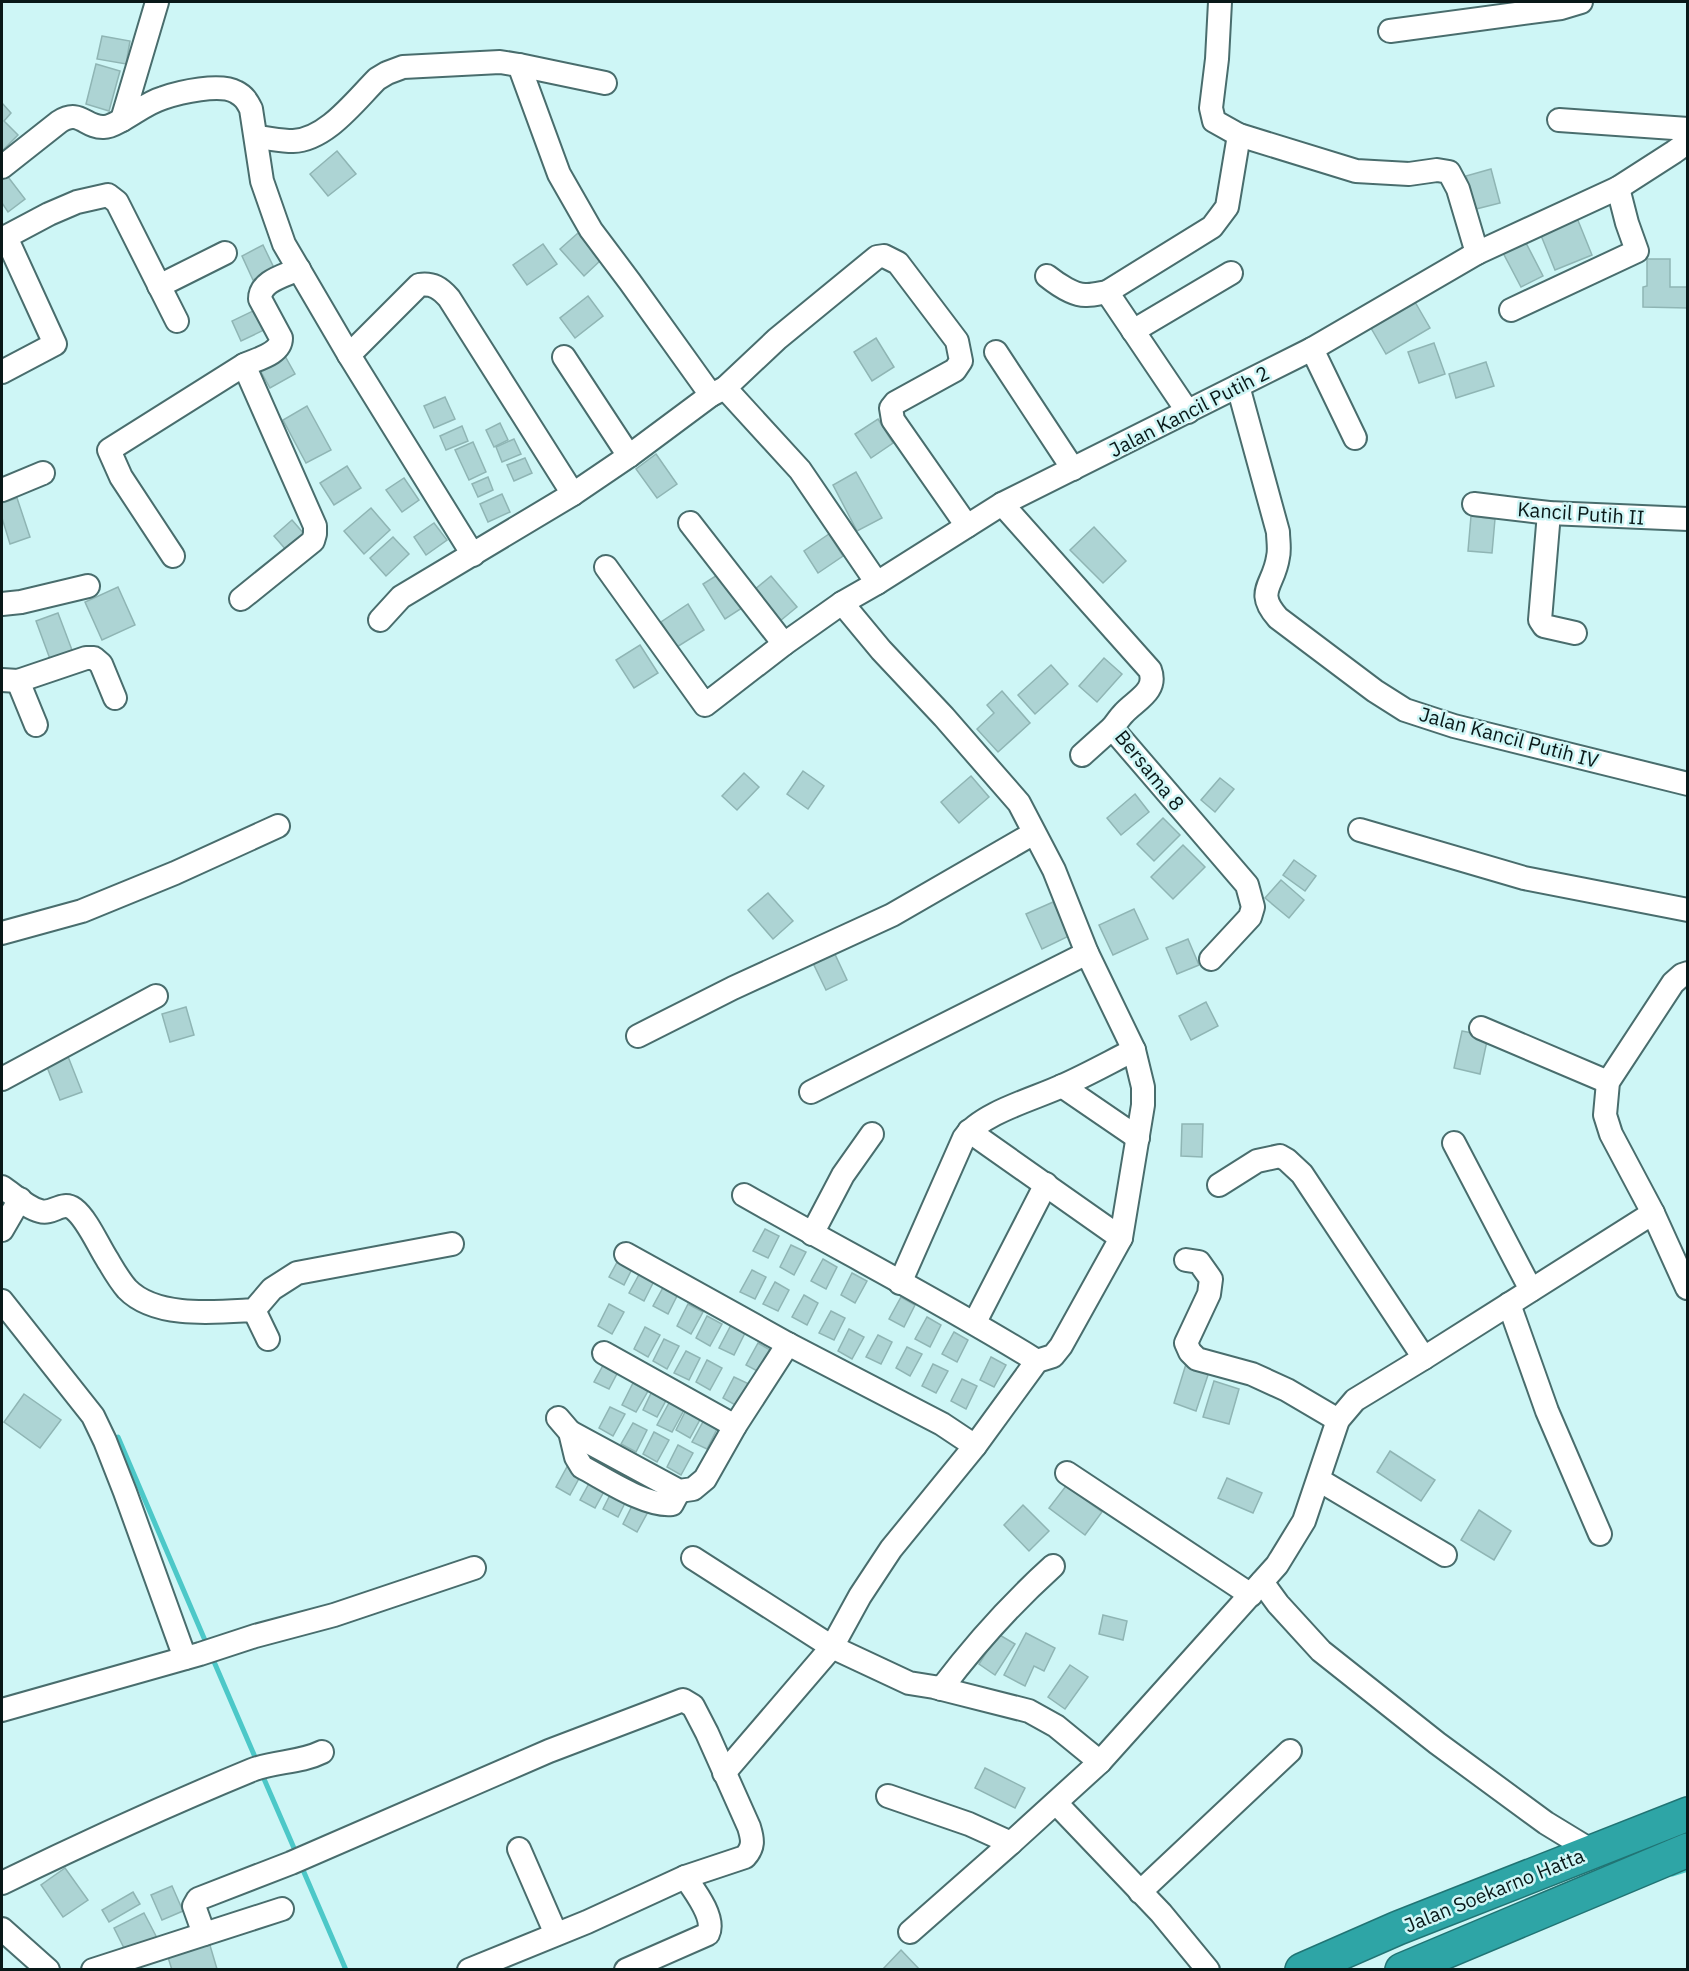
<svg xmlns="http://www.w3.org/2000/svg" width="1689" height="1971" font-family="'IBM Plex Sans',sans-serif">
<rect width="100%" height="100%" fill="#cef6f6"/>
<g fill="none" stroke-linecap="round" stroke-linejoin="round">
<g stroke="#4cc8c8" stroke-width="5">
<polyline points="118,1437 207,1645"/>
<polyline points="212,1657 258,1764"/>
<polyline points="261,1772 297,1855"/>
<polyline points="300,1863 346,1970"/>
<polyline points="1672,1874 1688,1869"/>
</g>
</g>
<g fill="#add4d4" stroke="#8fb5b4" stroke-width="1.5">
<polygon points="102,36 130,41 126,64 97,59"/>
<polygon points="96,64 120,71 109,111 86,104"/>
<polygon points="2,103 11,113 4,121 18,135 2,151"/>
<polygon points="337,151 356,174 328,196 310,174"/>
<polygon points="1491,169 1500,203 1476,209 1466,176"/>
<polygon points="5,173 25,199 8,212 2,203 2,176"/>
<polygon points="1577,218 1592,255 1555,270 1540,233"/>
<polygon points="578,233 601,260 584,276 560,249"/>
<polygon points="1524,239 1543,276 1521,287 1502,251"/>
<polygon points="543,244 557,264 527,285 513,265"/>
<polygon points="263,245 275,270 253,280 242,256"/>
<polygon points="1647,259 1670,259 1670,287 1687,287 1687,308 1643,307 1643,287 1647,286"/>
<polygon points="588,296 603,316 575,338 560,318"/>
<polygon points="1415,302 1430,328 1386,354 1371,328"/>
<polygon points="257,309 266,329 241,341 232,321"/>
<polygon points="876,338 894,367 872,381 854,352"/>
<polygon points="1434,343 1445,374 1419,383 1408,352"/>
<polygon points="285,356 295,374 270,388 260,370"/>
<polygon points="1486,362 1494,386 1456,398 1449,374"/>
<polygon points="445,397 455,419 434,428 424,406"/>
<polygon points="307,406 331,450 306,463 283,420"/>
<polygon points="878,419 893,443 871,458 855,434"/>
<polygon points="500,423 508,440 494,447 486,430"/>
<polygon points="462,426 468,441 446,450 440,436"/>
<polygon points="514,439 521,454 502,462 496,447"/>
<polygon points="473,442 486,472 469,480 455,450"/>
<polygon points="656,454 677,484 657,498 636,469"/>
<polygon points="525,458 532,473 514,481 507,465"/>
<polygon points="347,466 361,488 334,505 320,483"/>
<polygon points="856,472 882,518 857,531 833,485"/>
<polygon points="488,477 493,490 478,497 472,484"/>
<polygon points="404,478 419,500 402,512 386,490"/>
<polygon points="502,494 510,512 488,522 480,504"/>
<polygon points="17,498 30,537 10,544 2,518 2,503"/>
<polygon points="371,508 390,530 364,554 344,531"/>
<polygon points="1471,516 1495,519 1492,553 1468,551"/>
<polygon points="292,520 305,535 287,551 274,536"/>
<polygon points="434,523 447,540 426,555 414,537"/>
<polygon points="1094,527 1126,561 1103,583 1070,550"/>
<polygon points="829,534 843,556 818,573 804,551"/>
<polygon points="393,537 409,554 386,576 370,558"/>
<polygon points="722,572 745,606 725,619 703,584"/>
<polygon points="771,576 797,607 780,621 754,590"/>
<polygon points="118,587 135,625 102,640 85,602"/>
<polygon points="688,604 704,630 677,647 661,622"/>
<polygon points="58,613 72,650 50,659 36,621"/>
<polygon points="640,645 658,673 634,688 616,660"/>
<polygon points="1104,658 1122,674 1097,702 1079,686"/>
<polygon points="1051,665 1068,684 1035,714 1018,695"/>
<polygon points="1002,691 1030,723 998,752 977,729 994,713 987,705"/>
<polygon points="803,771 824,786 808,809 787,794"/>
<polygon points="744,773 759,787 737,810 722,796"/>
<polygon points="971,776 989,797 959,823 941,802"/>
<polygon points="1220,778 1234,789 1215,812 1201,800"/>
<polygon points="1135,794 1149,812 1121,835 1107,818"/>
<polygon points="1163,818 1180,835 1154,861 1137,844"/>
<polygon points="1183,845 1205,867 1173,899 1151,877"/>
<polygon points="1294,860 1316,876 1305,891 1283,875"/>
<polygon points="1281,880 1304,900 1289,918 1265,898"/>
<polygon points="768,893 793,921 773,939 748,910"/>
<polygon points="1053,902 1069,936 1042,949 1026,914"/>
<polygon points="1134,909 1148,939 1113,955 1099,925"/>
<polygon points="1188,939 1199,965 1177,974 1166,948"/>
<polygon points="833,950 847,980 826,990 812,961"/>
<polygon points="1206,1002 1218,1026 1191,1040 1179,1016"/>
<polygon points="186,1007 194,1035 170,1042 162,1014"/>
<polygon points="1462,1031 1488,1036 1480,1074 1454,1068"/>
<polygon points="67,1054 82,1092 60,1100 45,1062"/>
<polygon points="1182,1124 1203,1124 1202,1157 1181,1156"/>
<polygon points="765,1229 779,1236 768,1258 753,1251"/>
<polygon points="791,1245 806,1252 794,1275 780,1267"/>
<polygon points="621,1255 635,1263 624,1285 609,1277"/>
<polygon points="823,1259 837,1267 826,1289 811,1281"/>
<polygon points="752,1270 766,1277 755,1299 740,1292"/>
<polygon points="641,1271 655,1279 644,1301 629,1293"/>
<polygon points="852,1273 867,1281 855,1303 841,1295"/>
<polygon points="775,1282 789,1290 778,1311 763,1304"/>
<polygon points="665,1284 679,1292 668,1314 653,1306"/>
<polygon points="804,1295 818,1303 807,1325 792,1317"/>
<polygon points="901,1297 915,1305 904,1327 889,1319"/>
<polygon points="609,1304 624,1312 612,1334 598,1326"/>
<polygon points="688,1304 703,1312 691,1334 677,1326"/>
<polygon points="831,1311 845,1318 834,1340 819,1333"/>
<polygon points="707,1316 722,1324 710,1346 696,1338"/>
<polygon points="927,1317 941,1325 930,1347 915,1339"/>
<polygon points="731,1325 745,1333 734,1355 719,1348"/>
<polygon points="645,1327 660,1335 648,1357 634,1349"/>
<polygon points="849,1329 864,1337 852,1359 838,1351"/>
<polygon points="954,1332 968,1340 957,1362 942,1354"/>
<polygon points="878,1335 892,1342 881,1364 866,1357"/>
<polygon points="664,1339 679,1346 667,1369 653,1361"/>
<polygon points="758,1343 772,1351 761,1373 746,1365"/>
<polygon points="907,1347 922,1354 910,1376 896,1368"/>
<polygon points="686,1351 700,1358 689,1380 674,1373"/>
<polygon points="991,1357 1006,1365 994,1387 980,1380"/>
<polygon points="606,1360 620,1368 609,1389 594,1382"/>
<polygon points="707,1360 722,1368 710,1390 696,1382"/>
<polygon points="933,1364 948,1371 936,1393 922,1386"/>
<polygon points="1186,1364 1209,1372 1196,1411 1174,1403"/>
<polygon points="734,1377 749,1384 737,1406 723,1398"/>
<polygon points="962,1379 977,1386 966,1409 951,1401"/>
<polygon points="1214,1381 1239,1389 1229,1424 1203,1417"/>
<polygon points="633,1383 648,1391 636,1412 622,1405"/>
<polygon points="654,1387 669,1395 657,1417 643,1410"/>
<polygon points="24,1394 61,1420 40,1448 4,1422"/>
<polygon points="669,1403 684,1410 672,1432 657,1425"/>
<polygon points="610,1407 625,1414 613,1436 599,1428"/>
<polygon points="687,1408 702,1416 690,1438 676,1430"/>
<polygon points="704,1420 718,1427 707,1449 692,1442"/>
<polygon points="633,1423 647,1430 636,1452 621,1444"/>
<polygon points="654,1432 669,1440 657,1462 643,1454"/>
<polygon points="678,1445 693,1453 681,1475 667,1467"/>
<polygon points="1390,1451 1435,1480 1421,1501 1377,1472"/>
<polygon points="568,1465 582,1473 570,1495 556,1487"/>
<polygon points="592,1478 607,1486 595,1508 580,1500"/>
<polygon points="1227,1478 1262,1493 1253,1513 1218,1498"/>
<polygon points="1066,1486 1102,1512 1085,1535 1049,1508"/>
<polygon points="614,1487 629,1495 618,1517 603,1509"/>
<polygon points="634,1502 649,1510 637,1532 623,1524"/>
<polygon points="1023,1505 1049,1531 1029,1551 1004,1525"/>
<polygon points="1479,1510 1511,1531 1494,1560 1461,1540"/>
<polygon points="1103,1615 1127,1621 1123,1640 1099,1634"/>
<polygon points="1026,1633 1055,1648 1044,1671 1034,1666 1025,1686 1004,1675"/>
<polygon points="998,1634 1015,1644 995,1675 979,1664"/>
<polygon points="1070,1665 1088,1677 1065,1709 1048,1697"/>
<polygon points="985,1768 1025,1788 1015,1808 975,1788"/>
<polygon points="65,1868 88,1900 63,1917 41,1885"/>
<polygon points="172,1886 183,1911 162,1920 151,1895"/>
<polygon points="133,1892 140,1904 109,1922 102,1910"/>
<polygon points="144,1913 157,1938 127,1954 114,1928"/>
<polygon points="209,1942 217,1969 172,1970 167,1954"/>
<polygon points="901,1950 920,1970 882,1970"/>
</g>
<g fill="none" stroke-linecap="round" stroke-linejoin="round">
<defs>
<g id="minor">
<path d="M157,2L122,120C135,113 149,102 163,98C180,92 220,83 236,92C244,96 247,101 251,109L262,181L284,244L349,355L473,555"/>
<polyline points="1220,2 1217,59 1211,108 1214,121 1239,135 1356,171 1409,174 1437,170 1449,172 1458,189 1477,253"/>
<polyline points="1390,31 1561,8 1581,2"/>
<polyline points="519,65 605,83"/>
<polyline points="1559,120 1688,129"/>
<path d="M256,137C268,138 281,141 293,141C326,140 355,101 377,79L387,73L403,67L500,62L519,65L559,174L591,230L630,282L711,395L725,388L800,470L877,583"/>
<path d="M2,167L59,122C80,108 85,128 104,127C111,127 116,123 122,120"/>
<polyline points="2,239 49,214 77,202 108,195 117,202 177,321"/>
<path d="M1047,276C1057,284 1075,296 1087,295C1094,295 1101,293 1107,292"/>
<polyline points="159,286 225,253"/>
<polyline points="1511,310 1637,251 1627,223 1618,188"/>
<polyline points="1133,331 1231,273"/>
<polyline points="1312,349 1355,438"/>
<polyline points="996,352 1073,469"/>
<path d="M349,355L419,285C433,283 440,288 449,298L573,494"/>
<polyline points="564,357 629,456"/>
<polyline points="2,372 55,344 6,237"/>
<path d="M1238,386L1278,532C1278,540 1280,549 1278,557C1274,586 1254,591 1278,618L1375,691L1405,710L1454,726L1688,784"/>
<polyline points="725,388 777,339 877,257 884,256 898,263 957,341 961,361 955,370 895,403 891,408 893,420 967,526"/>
<polyline points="1188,412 1107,292 1212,227 1227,207 1239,135"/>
<polyline points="2,490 43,473"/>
<path d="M1002,504L1150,670C1158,691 1136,700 1124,713C1120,717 1116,723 1112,728L1247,885L1253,907L1250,917L1211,959"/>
<polyline points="1474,504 1549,513 1688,519"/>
<polyline points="1549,513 1540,620 1544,626 1575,633"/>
<polyline points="690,523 784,644"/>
<polyline points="173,556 121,477 109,450 244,365"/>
<polyline points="606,567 705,705 784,644 842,603 877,583 1002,504 1312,349 1477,253 1618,188 1674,152 1688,142"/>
<path d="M241,599L313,541L315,534V526L244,365C257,359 281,354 281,338L260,299C260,281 284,276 299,269"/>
<polyline points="2,604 21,602 88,586"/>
<polyline points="380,620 401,597 573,494 629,456 711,395"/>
<polyline points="2,680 18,681 86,658 94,658 101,664 115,698"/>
<polyline points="18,681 36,725"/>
<polyline points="1082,755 1112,728"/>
<polyline points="1360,830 1524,878 1688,910"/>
<polyline points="2,933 82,911 175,873 278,826"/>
<polyline points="1481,1028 1608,1082"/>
<polyline points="638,1036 733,988 892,915 1034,833"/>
<polyline points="2,1079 156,996"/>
<polyline points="1062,1086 1138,1138"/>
<polyline points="811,1092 1087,953"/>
<polyline points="969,1131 1121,1238"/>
<polyline points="1454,1143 1531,1290"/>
<polyline points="1219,1185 1257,1161 1280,1156 1287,1160 1302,1174 1424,1358"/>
<path d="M2,1187C13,1194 27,1208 40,1211C53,1215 62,1200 74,1209C87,1219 98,1245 107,1259C113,1269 119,1280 127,1289C156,1319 217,1312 254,1310L272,1289L297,1273L452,1244"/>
<path d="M744,1195C842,1251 942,1302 1037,1361"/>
<polyline points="2,1230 20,1199"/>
<polyline points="812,1234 843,1175 872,1134"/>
<polyline points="626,1254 788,1344 942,1424 975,1446 1037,1361 1053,1356 1061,1346 1121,1238 1143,1105 1143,1087 1134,1050 1087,953 1054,870 1019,803 944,717 881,650 842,603"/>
<polyline points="1186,1260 1199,1262 1211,1279 1209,1294 1186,1343 1190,1352 1197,1359 1252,1374 1287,1390 1338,1420"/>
<path d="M900,1283L964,1138C981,1113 1034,1099 1062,1086C1087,1075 1110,1062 1134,1050"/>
<polyline points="1687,1288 1653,1213 1611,1134 1605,1115 1608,1082 1673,983 1682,975 1688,973"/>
<polyline points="2,1301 93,1416 105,1441 125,1492 185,1658"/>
<polyline points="1509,1304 1547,1411 1600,1534"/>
<polyline points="254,1310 268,1339"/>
<polyline points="975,1322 1046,1184"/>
<polyline points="604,1353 735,1426"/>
<path d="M558,1418L570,1432L576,1457L582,1467C605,1479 646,1507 672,1504L679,1491"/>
<polyline points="570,1432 679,1491 693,1489 705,1479 735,1426 788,1344"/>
<polyline points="1067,1473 1251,1595"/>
<polyline points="1319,1480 1445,1555"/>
<polyline points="693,1558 832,1647 909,1683 934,1687 1029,1711 1056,1726 1100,1762"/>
<polyline points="1262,1582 1278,1604 1321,1651 1437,1743 1546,1823 1592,1851"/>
<path d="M941,1689C975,1644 1012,1603 1053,1566"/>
<polyline points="2,1710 200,1654 255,1636 334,1615 474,1568"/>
<polyline points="724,1773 832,1647 860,1596 891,1549 975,1446"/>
<polyline points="888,1796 969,1824 1011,1843 1100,1762 1277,1565 1304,1521 1338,1420 1355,1400 1424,1358 1653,1213"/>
<polyline points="1056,1803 1161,1913 1208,1970"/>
<polyline points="519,1849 556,1934"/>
<path d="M2,1883C84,1843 167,1805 252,1770C275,1761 300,1763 322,1752"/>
<polyline points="1140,1892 1290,1751"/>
<polyline points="2,1929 48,1970"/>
<polyline points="910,1932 1011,1843"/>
<path d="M204,1934L194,1906L198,1899L291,1863L549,1751L683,1700L693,1706L707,1733L749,1827C753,1840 754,1847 745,1857L685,1877L587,1922L469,1970"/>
<polyline points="93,1970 282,1909"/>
<path d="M626,1970L708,1934C716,1918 694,1890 685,1877"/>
</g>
<g id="highway">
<polyline points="1302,1970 1398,1928 1688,1814"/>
<polyline points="1402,1970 1688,1850"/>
</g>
</defs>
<use href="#minor" stroke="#496d6d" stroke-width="26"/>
<use href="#highway" stroke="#217474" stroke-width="36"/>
<use href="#minor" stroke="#fff" stroke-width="22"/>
<use href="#highway" stroke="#2ea5a6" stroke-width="33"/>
</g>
<g text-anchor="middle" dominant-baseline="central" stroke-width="5" stroke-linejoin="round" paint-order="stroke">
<g font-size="20" fill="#091818" stroke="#cef6f6">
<text transform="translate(1189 411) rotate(-27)">Jalan Kancil Putih 2</text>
<text transform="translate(1581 513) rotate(4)">Kancil Putih II</text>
<text transform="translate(1509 737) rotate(15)">Jalan Kancil Putih IV</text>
<text transform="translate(1150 770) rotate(51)">Bersama 8</text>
<text transform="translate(1494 1890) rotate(-22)">Jalan Soekarno Hatta</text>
</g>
</g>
<rect width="1689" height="1971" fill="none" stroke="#091818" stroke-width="6"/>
</svg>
